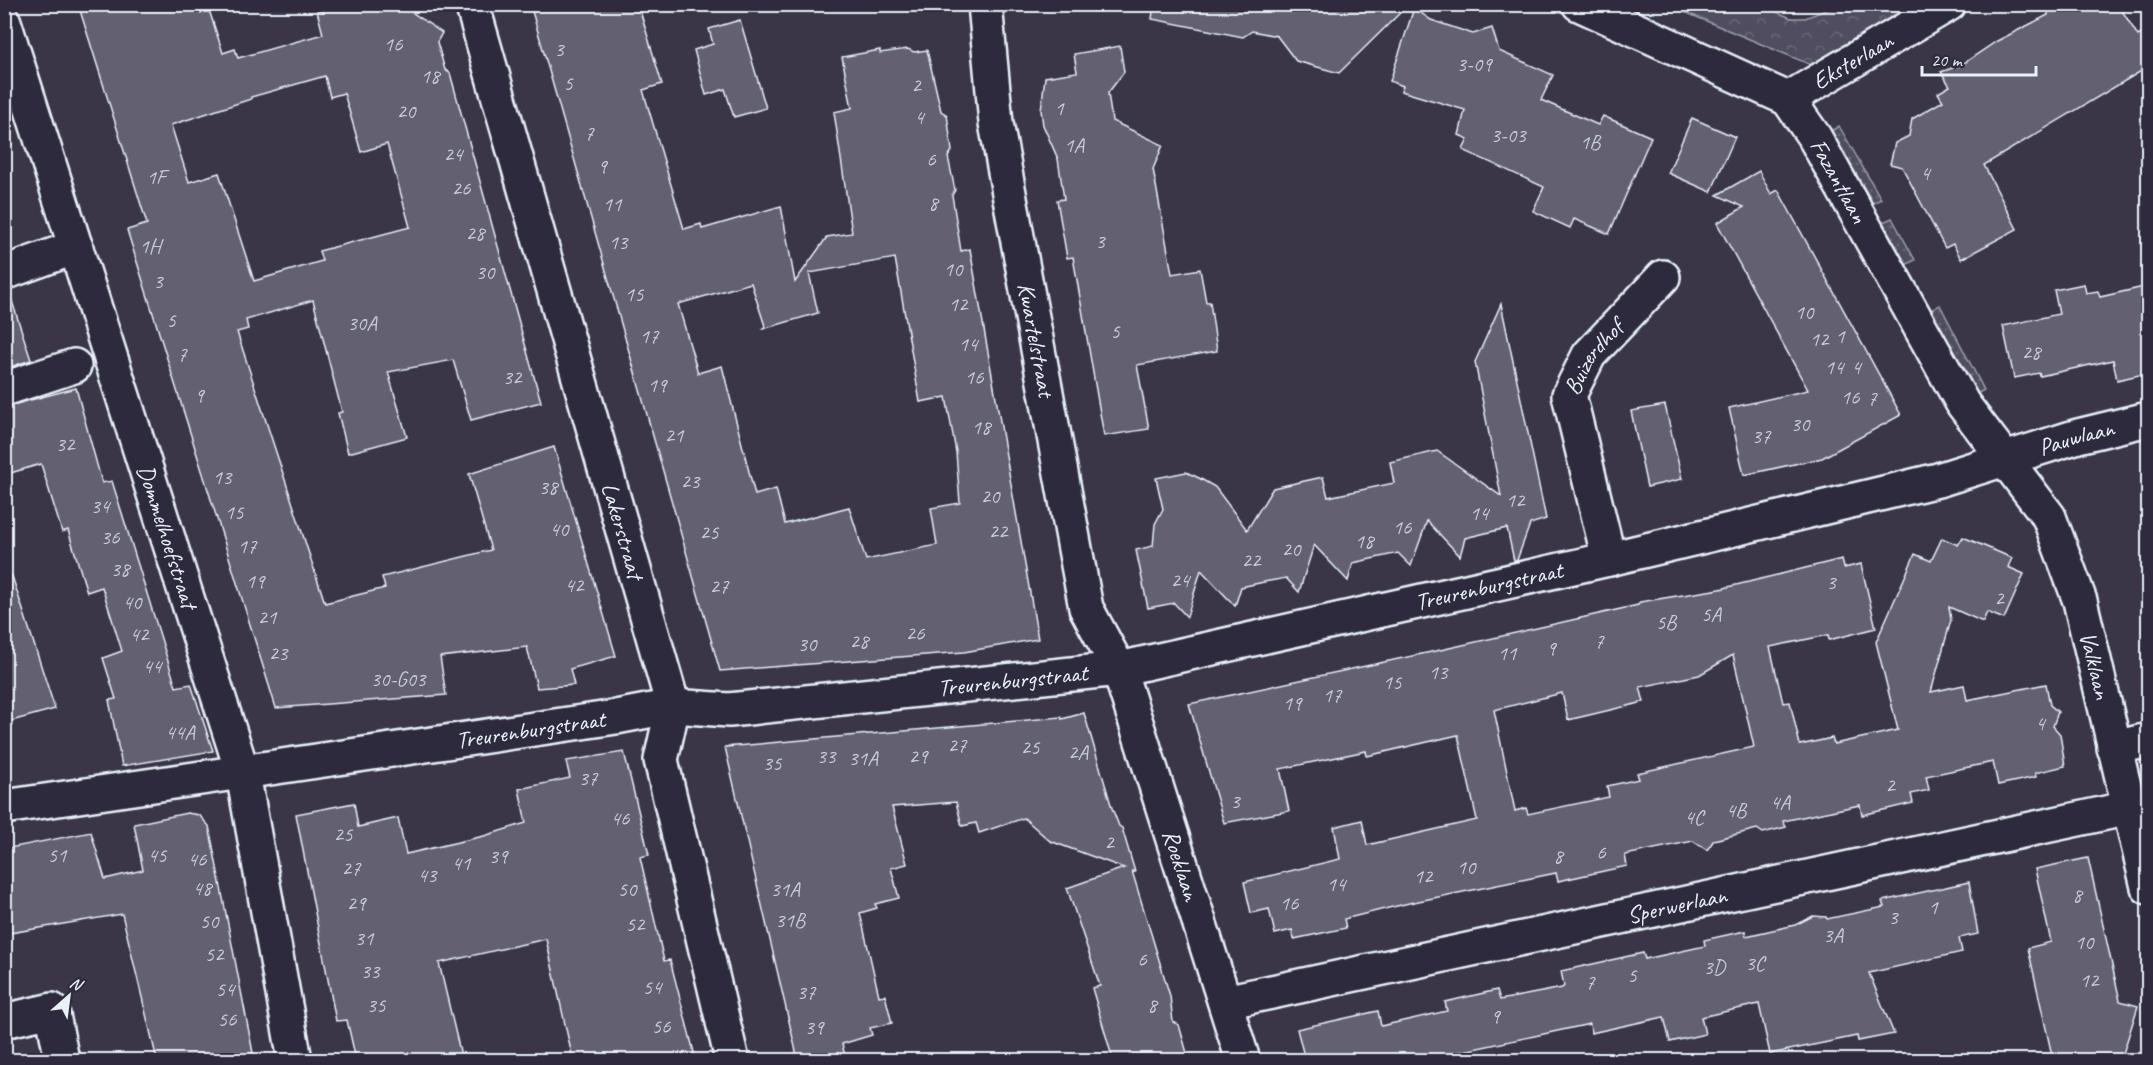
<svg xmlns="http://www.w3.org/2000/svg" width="2153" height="1065" font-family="Caveat,sans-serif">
<defs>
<pattern id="green-dots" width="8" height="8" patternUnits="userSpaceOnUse" patternTransform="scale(1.5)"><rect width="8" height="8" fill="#504e5f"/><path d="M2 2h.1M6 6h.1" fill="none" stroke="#696877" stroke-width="1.8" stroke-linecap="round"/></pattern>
<pattern id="forest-crowns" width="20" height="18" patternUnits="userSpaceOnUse" patternTransform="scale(1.5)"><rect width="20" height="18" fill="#504e5f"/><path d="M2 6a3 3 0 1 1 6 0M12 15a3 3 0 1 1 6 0" fill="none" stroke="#696877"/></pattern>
</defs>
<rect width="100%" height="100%" fill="#3a3648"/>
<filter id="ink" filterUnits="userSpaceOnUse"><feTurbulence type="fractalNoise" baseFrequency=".0167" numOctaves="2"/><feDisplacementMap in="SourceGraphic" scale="12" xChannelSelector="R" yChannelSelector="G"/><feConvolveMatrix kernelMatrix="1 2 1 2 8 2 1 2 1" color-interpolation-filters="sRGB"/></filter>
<g filter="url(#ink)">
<g fill="url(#green-dots)" stroke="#9ca0ac" stroke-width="1.5">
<polygon points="1839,126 1881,199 1873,203 1831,131"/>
<polygon points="1892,218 1915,260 1906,265 1883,222"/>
<polygon points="1940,305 1984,390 1975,395 1931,310"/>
<polygon points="2148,759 2148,786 2145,787 2140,761"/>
</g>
<polygon fill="url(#forest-crowns)" stroke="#9ca0ac" stroke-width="1.5" points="1668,5 1760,5 1791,18 1805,18 1839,5 1926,5 1816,67"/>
<g fill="#636171" stroke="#e8f1f8" stroke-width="1.5" fill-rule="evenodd">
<path d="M78,4H196L199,13L209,10L223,53L235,49L238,58L323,34L317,11L340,4H400L442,33L437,42L445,70L450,73L541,402L471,420L453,360L388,372L407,437L348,453L338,413L342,412L313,300L246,320L248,329L237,332L325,603L385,588L382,577L491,550L469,474L554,447L616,656L570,669L574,685L537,688L527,647L440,657L446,695L276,708L127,230L147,224ZM325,76L330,97L344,93L361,152L387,144L410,227L319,251L322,261L254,281L219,173L189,182L171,125L251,99V97Z"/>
<path d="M530,4H638L662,84L643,90L684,229L701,224L702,229L781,206L795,282L827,237L852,233L834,112L852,108L842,57L880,50V53L908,49L914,52L927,50L941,111L947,115L952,151L948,157L955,190L952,195L961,251L970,249L1038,639L964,652L720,671ZM895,258L920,402L946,397L956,452L960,503L931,508L937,545L866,560L849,507L785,524L776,489L755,495L722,366L698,373L678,304L751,283L765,326L763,329L818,313L809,273Z"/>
<polygon points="1154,4 1409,4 1339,73 1296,61 1277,36 1252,31 1243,37 1152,19"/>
<polygon points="2049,4 2118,4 2138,36 2148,30 2148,67 1984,165 2017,229 1961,259 1953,244 1945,248 1902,167 1890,164 1895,143 1909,136 1912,119 1943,101 1938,93 1950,86 1941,72 1961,65 1997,41 2048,15"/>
<polygon points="1414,8 1431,20 1473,34 1492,28 1499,51 1553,75 1541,100 1598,125 1603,116 1651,137 1609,234 1574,219 1570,228 1533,211 1544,187 1463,150 1468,139 1459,135 1465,110 1401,91 1403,86 1390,81"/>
<polygon points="740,20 766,108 734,117 725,89 706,95 694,50 713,44 709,29"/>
<polygon points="1120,46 1124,72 1108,93 1112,121 1163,145 1153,169 1172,274 1200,269 1206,302 1210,302 1217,351 1137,365 1149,429 1104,436 1073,257 1067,258 1057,200 1064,199 1058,159 1043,125 1041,110 1045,77 1077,72 1074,54"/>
<polygon points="1692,118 1735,137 1711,192 1668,173"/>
<polygon points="1759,171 1771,194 1778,190 1901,415 1822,458 1744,475 1729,408 1808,390 1717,223 1744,207 1717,195"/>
<polygon points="2084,284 2086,293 2098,291 2100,297 2148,286 2148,373 2117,380 2113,360 2040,376 2039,373 2014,378 2003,326 2059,314 2054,290"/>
<polygon points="11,298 31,360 4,369 4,299"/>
<polygon points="1501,304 1546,519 1530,524 1517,560 1514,561 1507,528 1465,538 1460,556 1427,521 1411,566 1398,553 1353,563 1348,581 1314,545 1299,592 1286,578 1264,582 1241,587 1235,606 1201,570 1187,617 1174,603 1148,608 1136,550 1153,546 1155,524 1163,509 1156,478 1186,472 1199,478 1215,487 1247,530 1273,488 1323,477 1328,497 1394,483 1390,462 1437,451 1501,496 1475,362"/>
<polygon points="76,388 102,483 112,481 176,687 191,684 213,751 122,766 109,700 116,699 103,658 122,651 102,587 87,592 68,530 62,532 41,464 4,475 4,407"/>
<polygon points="1665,405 1682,479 1647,487 1631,411"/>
<path d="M1963,537L2012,558L2008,567L2024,574L2004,619L1987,612L1983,622L1949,607L1951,620L1931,692L1964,685L1967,700L2046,684L2050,705L2058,712L2053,726L2060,734L2065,766L2035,773L2036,777L1998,785L1993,762L1926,776L1929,790L1911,794L1913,803L1862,815L1860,805L1783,821L1786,827L1763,833L1757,829L1714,840L1707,850L1693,841L1625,855L1627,866L1558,881L1556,873L1409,903L1344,919L1346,928L1294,939L1292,930L1275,934L1269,909L1251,913L1244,882L1340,859L1334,827L1362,820L1367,845L1477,820L1458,735L1367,756L1366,751L1280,769L1289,811L1224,823L1189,704L1445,649L1638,605L1640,602L1720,589L1842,559L1844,568L1861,564L1876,628L1829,640L1828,635L1770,647L1783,703L1790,702L1800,745L1832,738L1834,744L1898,730L1876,642L1915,554L1931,561L1942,538L1958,545ZM1733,655L1754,747L1637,773L1639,779L1607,786L1609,797L1528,814L1526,808L1515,811L1494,710L1562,693L1568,720L1644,702L1640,687L1699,675Z"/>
<polygon points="12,576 55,709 4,723 4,577"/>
<polygon points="1084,713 1112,808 1119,826 1122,828 1135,872 1132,871 1170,996 1173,1022 1179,1025 1189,1060 1113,1060 1092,988 1100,986 1067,888 1124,868 1050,841 1024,818 979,833 976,823 962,826 956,802 892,807 907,864 891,868 899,898 875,904 877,908 860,913 879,996 885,995 892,1023 870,1028 872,1035 842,1044 846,1060 798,1060 725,747 1061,717 1062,719"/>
<polygon points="624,752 649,855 640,857 664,961 670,960 696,1060 573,1060 546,939 439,963 462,1060 356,1060 347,1020 336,1021 296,814 354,803 358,827 398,818 406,854 484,836 526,823 519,789 570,778 566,761"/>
<polygon points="187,813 199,815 209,826 253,1053 247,1054 248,1060 157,1060 122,914 4,934 4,849 91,832 105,879 143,870 134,824"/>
<polygon points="2088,858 2120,1001 2138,1006 2121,1060 2053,1060 2028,948 2051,942 2035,869"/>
<polygon points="1969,882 1978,934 1959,938 1962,952 1869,973 1894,1034 1858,1041 1857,1036 1770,1054 1759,1004 1701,1017 1705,1034 1670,1042 1664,1017 1591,1033 1590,1024 1422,1060 1305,1060 1297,1029 1378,1011 1381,1026 1447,1011 1445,1002 1497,990 1500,1000 1562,988 1564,986 1561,971 1643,953 1645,959 1705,946 1704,940 1745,931 1746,936 1795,925 1813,916 1826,917 1827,919 1884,907 1882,901"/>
</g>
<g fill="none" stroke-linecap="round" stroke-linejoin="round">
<defs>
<g id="minor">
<path id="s1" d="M472,4L673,706L661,760L732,1060"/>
<path id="s2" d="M985,4L996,123L1086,608L1119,669L1243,1060"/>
<path id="s3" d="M1579,4L1788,99L1815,138L1963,404L2049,517L2080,601L2148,887"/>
<path id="s4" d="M4,22L243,774L295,1060"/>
<path id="s5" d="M1788,99L1949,4"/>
<polyline points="4,273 76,247"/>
<polyline points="4,389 74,366"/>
<path id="s6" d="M1609,559L1569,395L1589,355L1663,277"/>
<polyline points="2114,748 2148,740"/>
<path id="s7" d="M4,807L616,717L673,706L729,710L1119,669L1609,559L1938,480L2078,436L2148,419"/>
<path id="s8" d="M1225,1002L2148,804"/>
<polyline points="4,1021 52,1010 62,1060"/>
</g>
</defs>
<use href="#minor" stroke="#e8f1f8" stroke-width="38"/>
<use href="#minor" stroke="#2f2a3d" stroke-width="33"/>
</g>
</g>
<g text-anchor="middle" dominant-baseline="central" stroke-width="4.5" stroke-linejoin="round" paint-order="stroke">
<g font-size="21" fill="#c7cdd6">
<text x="393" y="44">16</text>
<text x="559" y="49">3</text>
<text x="1474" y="64">3-09</text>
<text x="430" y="76">18</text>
<text x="568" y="83">5</text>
<text x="916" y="85">2</text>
<text x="1059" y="108">1</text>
<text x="406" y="111">20</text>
<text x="919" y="117">4</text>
<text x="589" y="133">7</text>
<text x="1508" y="135">3-03</text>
<text x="1590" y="142">1B</text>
<text x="1074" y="145">1A</text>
<text x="453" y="154">24</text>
<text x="931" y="159">6</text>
<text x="602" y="166">9</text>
<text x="1925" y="173">4</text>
<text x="156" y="177">1F</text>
<text x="461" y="188">26</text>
<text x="933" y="203">8</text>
<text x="612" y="204">11</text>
<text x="475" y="233">28</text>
<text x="1100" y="241">3</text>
<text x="618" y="242">13</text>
<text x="150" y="246">1H</text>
<text x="953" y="269">10</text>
<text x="485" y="272">30</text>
<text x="158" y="281">3</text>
<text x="634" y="294">15</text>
<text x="958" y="304">12</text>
<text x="1804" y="312">10</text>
<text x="171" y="320">5</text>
<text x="362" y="323">30A</text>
<text x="1115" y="331">5</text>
<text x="649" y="336">17</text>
<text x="1840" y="336">1</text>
<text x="1819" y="339">12</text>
<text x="968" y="344">14</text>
<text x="2031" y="352">28</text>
<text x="182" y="354">7</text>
<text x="1834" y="367">14</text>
<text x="1856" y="367">4</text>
<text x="512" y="377">32</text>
<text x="974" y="377">16</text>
<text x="657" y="385">19</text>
<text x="199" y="395">9</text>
<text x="1850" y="397">16</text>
<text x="1872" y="398">7</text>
<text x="1800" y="424">30</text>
<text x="981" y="427">18</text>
<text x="674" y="435">21</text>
<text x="1761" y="436">37</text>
<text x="65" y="444">32</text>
<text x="222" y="477">13</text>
<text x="690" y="481">23</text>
<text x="548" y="487">38</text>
<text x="990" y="496">20</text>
<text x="1515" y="500">12</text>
<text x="100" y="506">34</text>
<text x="234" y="512">15</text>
<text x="1479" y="513">14</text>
<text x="1402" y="527">16</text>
<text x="559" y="529">40</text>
<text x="998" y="531">22</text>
<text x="709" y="532">25</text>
<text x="110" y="537">36</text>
<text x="1364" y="541">18</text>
<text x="247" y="546">17</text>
<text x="1291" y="549">20</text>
<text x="1251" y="560">22</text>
<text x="120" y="569">38</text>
<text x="1180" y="580">24</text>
<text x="255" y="581">19</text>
<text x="1831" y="582">3</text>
<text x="574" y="585">42</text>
<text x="719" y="586">27</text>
<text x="1999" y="598">2</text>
<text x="132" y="602">40</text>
<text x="1711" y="614">5A</text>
<text x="267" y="617">21</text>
<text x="1666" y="622">5B</text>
<text x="915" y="633">26</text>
<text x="139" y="634">42</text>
<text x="859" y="641">28</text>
<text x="1599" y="641">7</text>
<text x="807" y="644">30</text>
<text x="1551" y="648">9</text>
<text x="278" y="653">23</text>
<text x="1507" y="653">11</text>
<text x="152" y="666">44</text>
<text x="1438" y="672">13</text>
<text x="398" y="679">30-G03</text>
<text x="1392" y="682">15</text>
<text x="1332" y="695">17</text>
<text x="1292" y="703">19</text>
<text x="2040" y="723">4</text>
<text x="180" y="732">44A</text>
<text x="957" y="745">27</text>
<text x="1030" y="747">25</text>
<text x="1078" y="752">2A</text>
<text x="826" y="756">33</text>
<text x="918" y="756">29</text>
<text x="863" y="758">31A</text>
<text x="772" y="763">35</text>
<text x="588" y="778">37</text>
<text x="1890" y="785">2</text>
<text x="1235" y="801">3</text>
<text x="1780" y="802">4A</text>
<text x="1736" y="810">4B</text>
<text x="1694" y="817">4C</text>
<text x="620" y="818">46</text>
<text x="343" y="834">25</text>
<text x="1109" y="842">2</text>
<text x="1601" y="852">6</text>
<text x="57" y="855">51</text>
<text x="157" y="855">45</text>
<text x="498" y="856">39</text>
<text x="1558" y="856">8</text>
<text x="197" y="859">46</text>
<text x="461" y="863">41</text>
<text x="1466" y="867">10</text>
<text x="351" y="868">27</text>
<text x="427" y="875">43</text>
<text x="1423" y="876">12</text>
<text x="1336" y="884">14</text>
<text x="202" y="888">48</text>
<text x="627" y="889">50</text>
<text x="785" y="889">31A</text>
<text x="2077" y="895">8</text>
<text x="356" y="903">29</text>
<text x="1289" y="903">16</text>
<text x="1933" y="907">1</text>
<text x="1893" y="917">3</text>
<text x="790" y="920">31B</text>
<text x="209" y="921">50</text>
<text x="635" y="924">52</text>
<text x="1833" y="935">3A</text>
<text x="364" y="938">31</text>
<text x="2084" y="942">10</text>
<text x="214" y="954">52</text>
<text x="1142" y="959">6</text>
<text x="1755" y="963">3C</text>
<text x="1714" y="967">3D</text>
<text x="370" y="971">33</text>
<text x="1632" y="975">5</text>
<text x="2089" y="980">12</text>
<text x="1590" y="982">7</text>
<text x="652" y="987">54</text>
<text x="225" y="989">54</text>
<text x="806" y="992">37</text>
<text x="376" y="1005">35</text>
<text x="1152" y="1005">8</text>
<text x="1495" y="1016">9</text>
<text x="227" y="1019">56</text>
<text x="661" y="1026">56</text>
<text x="814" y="1027">39</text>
</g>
<g font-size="24" fill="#e8f1f8" stroke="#2f2a3d">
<text stroke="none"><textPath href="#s5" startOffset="75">Eksterlaan</textPath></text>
<text stroke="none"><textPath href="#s3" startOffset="326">Fazantlaan</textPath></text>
<text stroke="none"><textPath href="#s2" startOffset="340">Kwartelstraat</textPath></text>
<text stroke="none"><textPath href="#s6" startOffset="214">Buizerdhof</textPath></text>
<text stroke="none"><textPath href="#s7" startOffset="2110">Pauwlaan</textPath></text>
<text stroke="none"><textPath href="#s1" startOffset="548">Lakerstraat</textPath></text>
<text stroke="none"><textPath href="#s4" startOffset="540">Dommelhoefstraat</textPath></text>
<text stroke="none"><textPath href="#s7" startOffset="1504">Treurenburgstraat</textPath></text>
<text stroke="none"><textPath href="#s3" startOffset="879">Valklaan</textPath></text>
<text stroke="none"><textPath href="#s7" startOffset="1018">Treurenburgstraat</textPath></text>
<text stroke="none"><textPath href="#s7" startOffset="532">Treurenburgstraat</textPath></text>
<text stroke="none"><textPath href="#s2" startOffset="888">Roeklaan</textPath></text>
<text stroke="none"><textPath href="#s8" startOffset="462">Sperwerlaan</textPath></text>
</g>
</g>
<rect width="2153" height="1065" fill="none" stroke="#2f2a3d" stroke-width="24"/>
<rect x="12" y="12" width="2129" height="1041" fill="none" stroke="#e8f1f8" stroke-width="2" filter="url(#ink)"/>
<g transform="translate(69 996) rotate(28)" stroke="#2f2a3d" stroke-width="4.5" paint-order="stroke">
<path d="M0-4.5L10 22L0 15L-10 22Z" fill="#e8f1f8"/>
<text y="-9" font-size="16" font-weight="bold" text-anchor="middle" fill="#e8f1f8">N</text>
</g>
<path d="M1922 66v9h114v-9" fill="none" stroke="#e8f1f8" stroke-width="3"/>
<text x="1931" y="66" font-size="18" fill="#e8f1f8" stroke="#2f2a3d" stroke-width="4.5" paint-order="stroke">20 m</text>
</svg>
